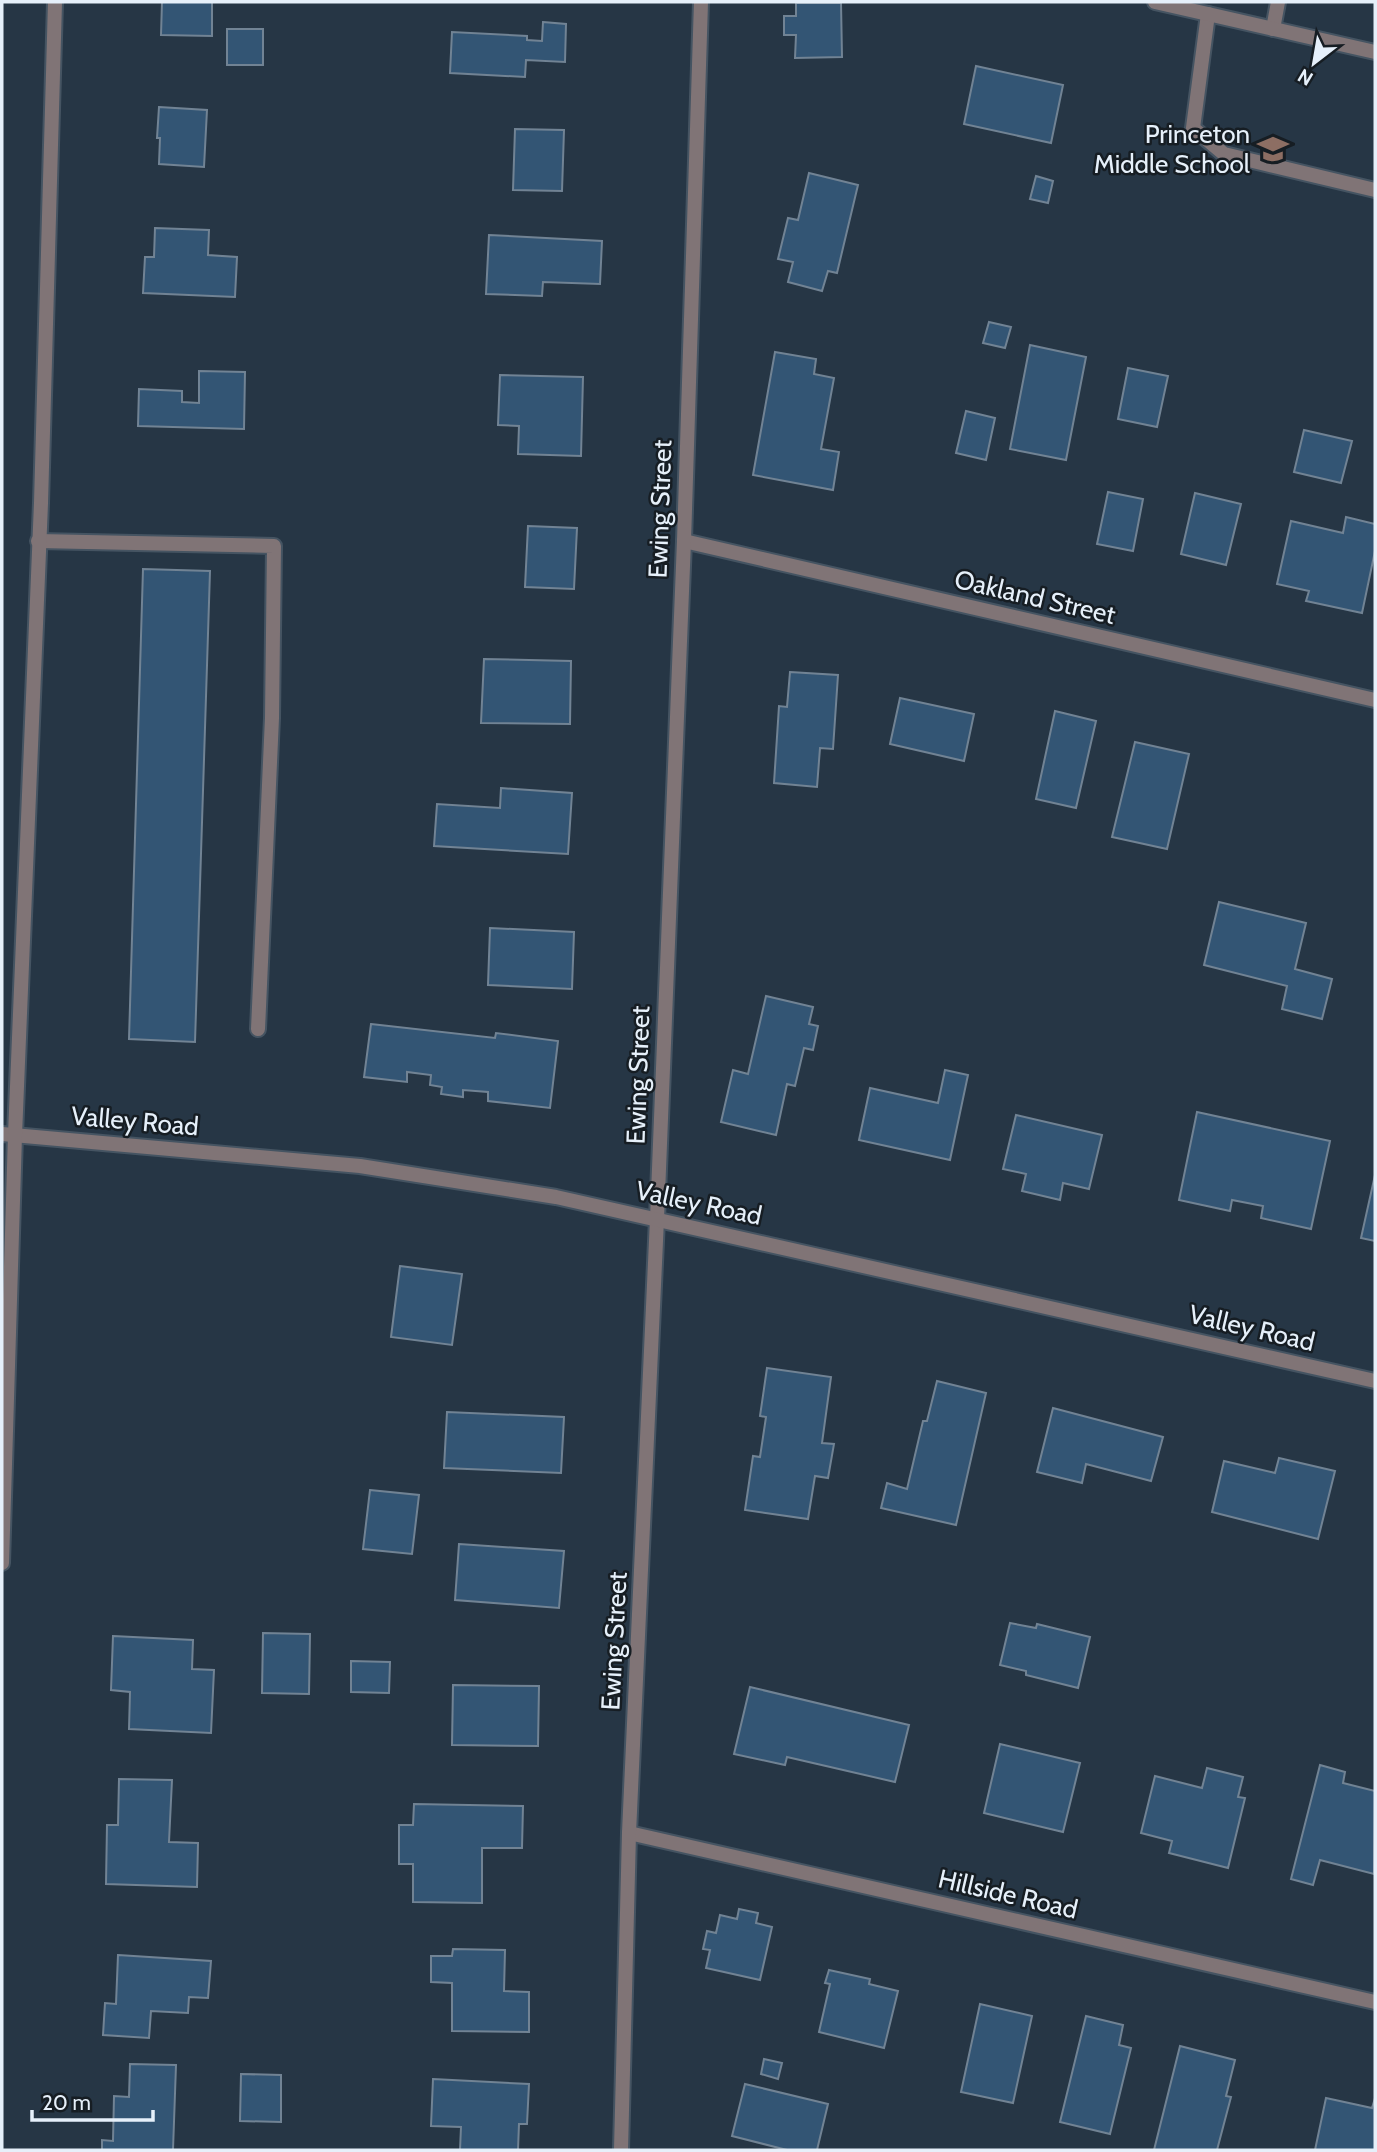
<svg xmlns="http://www.w3.org/2000/svg" width="1377" height="2152" font-family="Cabin,sans-serif">
<rect width="100%" height="100%" fill="#263645"/>
<g fill="#335574" stroke="#718394" stroke-width="2">
<polygon points="162,2 212,2 212,36 161,35"/>
<polygon points="796,3 841,3 842,57 795,58 796,35 784,35 784,16 796,16"/>
<polygon points="543,22 566,24 565,62 526,60 525,77 450,73 452,32 527,36 527,40 542,41"/>
<rect x="227" y="29" width="36" height="36"/>
<polygon points="976,66 1063,85 1051,143 964,124"/>
<polygon points="159,107 207,110 204,167 159,164 160,138 157,138"/>
<polygon points="515,129 564,130 562,191 513,190"/>
<polygon points="809,173 858,185 837,273 828,271 822,291 788,282 793,262 778,259 788,218 798,220"/>
<polygon points="1036,176 1053,181 1048,203 1030,199"/>
<polygon points="155,228 209,230 208,255 237,257 235,297 143,293 145,257 154,257"/>
<polygon points="489,235 602,241 600,284 543,282 542,296 486,294"/>
<polygon points="989,322 1011,327 1005,348 983,343"/>
<polygon points="1030,345 1086,357 1066,460 1010,449"/>
<polygon points="775,352 816,359 814,374 834,378 821,449 839,452 833,490 753,475"/>
<polygon points="1128,368 1168,376 1157,427 1118,419"/>
<polygon points="199,371 245,372 244,429 138,426 139,389 182,391 182,402 199,403"/>
<polygon points="500,375 583,377 581,456 518,454 519,426 498,425"/>
<polygon points="966,411 995,418 986,460 956,453"/>
<polygon points="1304,430 1352,441 1341,483 1294,472"/>
<polygon points="1108,492 1143,499 1133,551 1097,544"/>
<polygon points="1195,493 1241,504 1226,565 1181,554"/>
<polygon points="1346,517 1375,524 1375,551 1362,613 1306,601 1309,591 1277,584 1291,521 1343,533"/>
<polygon points="528,526 577,528 574,589 525,587"/>
<polygon points="143,569 210,571 195,1042 129,1039"/>
<polygon points="484,659 571,661 570,724 481,723"/>
<polygon points="790,672 838,675 833,749 820,748 817,787 774,783 779,706 787,707"/>
<polygon points="900,698 974,714 964,761 890,744"/>
<polygon points="1055,711 1096,721 1076,808 1036,799"/>
<polygon points="1135,742 1189,754 1167,849 1112,837"/>
<polygon points="501,788 572,793 568,854 434,846 437,804 500,808"/>
<polygon points="1219,902 1306,923 1295,969 1332,979 1322,1019 1282,1009 1287,986 1204,965"/>
<polygon points="490,928 574,932 572,989 488,985"/>
<polygon points="766,996 813,1007 809,1024 818,1026 813,1050 804,1048 795,1086 787,1084 776,1135 721,1122 733,1070 748,1074"/>
<polygon points="371,1024 495,1038 496,1033 558,1041 550,1108 488,1101 488,1092 463,1090 463,1097 441,1094 442,1087 430,1085 431,1075 407,1072 407,1082 364,1077"/>
<polygon points="945,1070 968,1075 950,1160 859,1140 870,1088 938,1103"/>
<polygon points="1197,1112 1330,1141 1311,1229 1261,1218 1263,1206 1232,1200 1230,1211 1179,1200"/>
<polygon points="1016,1115 1102,1135 1089,1189 1063,1183 1060,1200 1022,1191 1026,1174 1003,1169"/>
<polygon points="1375,1175 1375,1241 1361,1238"/>
<polygon points="400,1266 462,1274 452,1345 391,1337"/>
<polygon points="767,1368 831,1377 822,1443 834,1444 828,1478 815,1476 808,1519 745,1510 753,1456 760,1457 766,1417 760,1416"/>
<polygon points="937,1381 986,1393 956,1525 881,1508 887,1483 907,1489 923,1421 927,1421"/>
<polygon points="1053,1408 1163,1437 1151,1481 1086,1464 1082,1483 1037,1472"/>
<polygon points="447,1412 564,1417 561,1473 444,1468"/>
<polygon points="1279,1458 1335,1471 1318,1539 1212,1512 1224,1461 1275,1473"/>
<polygon points="370,1490 419,1495 412,1554 363,1549"/>
<polygon points="459,1544 564,1551 559,1608 455,1600"/>
<polygon points="1010,1623 1036,1628 1037,1624 1090,1637 1078,1688 1026,1675 1026,1671 1000,1665"/>
<polygon points="263,1633 310,1634 309,1694 262,1693"/>
<polygon points="113,1636 193,1640 192,1669 214,1670 211,1733 129,1729 130,1692 111,1690"/>
<polygon points="351,1661 390,1662 389,1693 351,1692"/>
<polygon points="453,1685 539,1686 538,1746 452,1745"/>
<polygon points="750,1687 909,1725 895,1782 787,1757 785,1765 734,1754"/>
<polygon points="1000,1744 1080,1763 1063,1832 984,1813"/>
<polygon points="1320,1765 1345,1772 1343,1783 1375,1791 1374,1874 1320,1860 1313,1885 1291,1879"/>
<polygon points="1207,1768 1243,1777 1238,1797 1245,1798 1228,1868 1169,1853 1172,1841 1141,1833 1155,1776 1202,1788"/>
<polygon points="119,1779 172,1780 169,1842 198,1843 197,1887 106,1884 107,1825 118,1825"/>
<polygon points="414,1804 523,1806 522,1848 482,1848 482,1903 413,1902 413,1864 399,1864 399,1825 413,1825"/>
<polygon points="739,1909 758,1913 756,1923 772,1927 760,1980 706,1968 710,1950 703,1949 707,1931 716,1933 720,1915 737,1919"/>
<polygon points="453,1949 505,1950 504,1991 529,1992 529,2032 452,2031 452,1983 431,1982 431,1956 452,1956"/>
<polygon points="118,1955 211,1961 208,1998 189,1997 188,2013 151,2011 149,2038 103,2035 105,2003 116,2004"/>
<polygon points="829,1970 870,1979 869,1984 898,1991 884,2048 819,2032 830,1984 825,1983"/>
<polygon points="980,2004 1032,2016 1013,2103 961,2092"/>
<polygon points="1086,2016 1123,2025 1119,2045 1131,2048 1110,2134 1060,2122"/>
<polygon points="1180,2046 1235,2060 1226,2096 1231,2097 1217,2150 1154,2150"/>
<polygon points="764,2059 782,2063 778,2079 761,2074"/>
<polygon points="130,2064 176,2065 173,2150 102,2150 102,2140 113,2141 114,2096 129,2097"/>
<polygon points="241,2074 281,2075 281,2122 240,2121"/>
<polygon points="433,2079 529,2084 527,2124 519,2124 518,2150 460,2150 461,2127 431,2126"/>
<polygon points="745,2084 828,2104 817,2150 787,2150 732,2136"/>
<polygon points="1326,2098 1372,2108 1375,2098 1375,2150 1315,2150"/>
</g>
<g fill="none" stroke-linecap="round" stroke-linejoin="round">
<defs>
<g id="service">
<polyline points="1208,14 1193,128 1224,154 1375,190"/>
<polyline points="1273,29 1278,2"/>
<polyline points="38,541 274,546 272,718 258,1029"/>
</g>
<g id="minor">
<polyline points="1155,2 1375,52"/>
<polyline points="684,541 1375,700"/>
<polyline points="629,1833 1375,2002"/>
<polyline points="621,2150 629,1833 657,1219 684,541 701,2"/>
</g>
<g id="tertiary">
<polyline points="2,1134 360,1166 556,1197 1375,1381"/>
<polyline points="2,1563 15,1135 41,503 55,2"/>
</g>
</defs>
<use href="#service" stroke="#455462" stroke-width="18"/>
<use href="#minor" stroke="#455462" stroke-width="18"/>
<use href="#tertiary" stroke="#455462" stroke-width="18"/>
<use href="#service" stroke="#807476" stroke-width="14"/>
<use href="#minor" stroke="#807476" stroke-width="14"/>
<use href="#tertiary" stroke="#807476" stroke-width="14"/>
</g>
<defs>
<symbol id="school-bare" viewBox="-9 -9 18 18"><path d="M0-5L7-2L0 1L-7-2ZM-4 1L0 2.5L4 1V4Q0 6-4 4Z" fill="#8d6e63" stroke="#161d23" stroke-width="2.5" paint-order="stroke"/></symbol>
</defs>
<g fill-rule="evenodd">
<use href="#school-bare" x="1251" y="127" width="44" height="44"/>
</g>
<g text-anchor="middle" dominant-baseline="central" stroke-width="5" stroke-linejoin="round" paint-order="stroke">
<g font-size="26" fill="#e6f0fa" stroke="#161d23" text-anchor="end">
<text x="1250" y="134">Princeton<tspan x="1250" dy="30">Middle School</tspan></text>
</g>
<g font-size="26" fill="#e6f0fa" stroke="#161d23">
<text transform="translate(660 509) rotate(-88)">Ewing Street</text>
<text transform="translate(1035 597) rotate(13)">Oakland Street</text>
<text transform="translate(638 1075) rotate(-88)">Ewing Street</text>
<text transform="translate(135 1121) rotate(5)">Valley Road</text>
<text transform="translate(699 1203) rotate(12)">Valley Road</text>
<text transform="translate(1252 1328) rotate(13)">Valley Road</text>
<text transform="translate(614 1641) rotate(-87)">Ewing Street</text>
<text transform="translate(1008 1894) rotate(13)">Hillside Road</text>
</g>
</g>
<rect width="1377" height="2152" fill="none" stroke="#e6f0fa" stroke-width="7"/>
<g transform="translate(1314 63) rotate(211)" stroke="#161d23" stroke-width="5" paint-order="stroke">
<path d="M0-5L12 26L0 18L-12 26Z" fill="#e6f0fa"/>
<text y="-10" font-size="19" font-weight="bold" text-anchor="middle" fill="#e6f0fa">N</text>
</g>
<path d="M32 2110v10h121v-10" fill="none" stroke="#e6f0fa" stroke-width="3.5"/>
<text x="42" y="2110" font-size="21" fill="#e6f0fa" stroke="#161d23" stroke-width="5" paint-order="stroke">20 m</text>
</svg>
